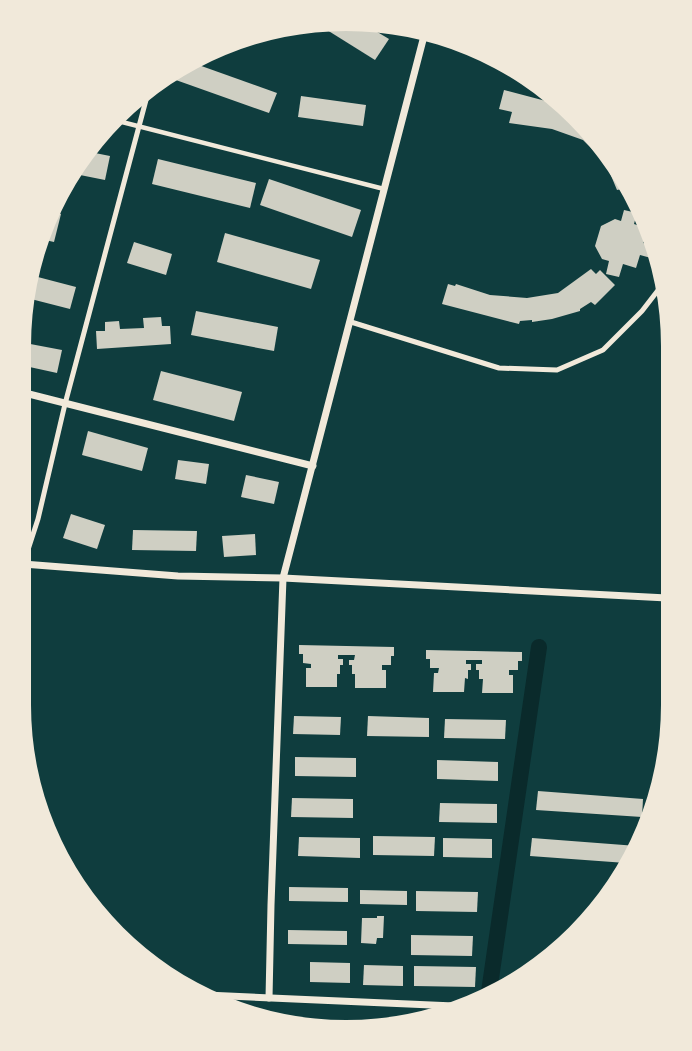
<svg xmlns="http://www.w3.org/2000/svg" width="692" height="1051" font-family="Commissioner,sans-serif">
<rect width="100%" height="100%" fill="#0f3d3e"/>
<g fill="none" stroke-linecap="round" stroke-linejoin="round">
<polyline stroke="#0a2a2b" stroke-width="16" points="489,992 539,647"/>
</g>
<g fill="#cfcfc3">
<polygon points="325,23 374,30 389,39 375,60 319,25"/>
<polygon points="193,63 277,93 269,113 173,79"/>
<polygon points="504,90 561,105 600,156 600,157 583,140 552,129 509,123 512,112 499,109"/>
<polygon points="301,96 366,105 363,126 298,117"/>
<polygon points="90,152 110,156 105,180 75,174"/>
<polygon points="158,159 256,183 250,208 152,184"/>
<polygon points="607,166 608,166 632,197 625,199 622,189 617,190"/>
<polygon points="269,179 361,210 352,237 260,205"/>
<polygon points="624,210 637,213 634,224 643,227 645,236 643,243 647,244 651,258 640,255 636,268 623,264 619,277 606,274 609,261 602,259 595,246 601,226 615,219 621,221"/>
<polygon points="53,212 61,214 54,242 45,240"/>
<polygon points="225,233 320,260 311,289 217,262"/>
<polygon points="134,242 172,254 166,275 127,263"/>
<polygon points="591,269 596,274 600,270 615,285 595,305 591,302 580,309 580,311 552,319 532,322 532,320 520,321 519,324 442,304 448,284 455,286 456,284 490,295 527,298 558,293"/>
<polygon points="34,276 76,287 70,309 27,298"/>
<polygon points="196,311 278,327 274,351 191,335"/>
<polygon points="161,317 162,326 170,326 171,344 97,349 96,331 105,331 105,322 119,321 120,329 144,328 143,318"/>
<polygon points="25,343 62,350 57,373 25,366"/>
<polygon points="161,371 242,392 234,421 153,400"/>
<polygon points="88,431 148,448 142,471 82,455"/>
<polygon points="178,460 209,464 206,484 175,479"/>
<polygon points="246,475 279,482 274,504 241,497"/>
<polygon points="71,514 105,525 97,549 63,538"/>
<polygon points="133,530 197,531 196,551 132,550"/>
<polygon points="255,534 256,555 224,557 222,536"/>
<polygon points="299,645 394,647 394,656 391,656 391,665 382,665 382,670 386,670 386,688 355,688 355,674 352,674 352,665 349,665 349,660 354,660 355,655 338,655 338,659 343,659 343,665 340,665 340,674 337,674 337,687 306,687 306,668 311,668 311,664 303,663 303,654 299,654"/>
<polygon points="426,650 522,652 522,661 518,661 518,670 509,670 509,675 513,675 513,693 482,693 483,679 479,679 479,670 476,670 476,664 482,664 482,660 466,660 466,664 471,664 471,670 468,670 468,679 465,678 464,692 433,692 434,673 438,673 439,668 430,668 430,659 426,659"/>
<polygon points="294,716 341,717 340,735 293,734"/>
<polygon points="368,716 429,718 429,737 367,736"/>
<polygon points="445,719 506,720 505,739 444,738"/>
<polygon points="295,757 356,758 356,777 295,776"/>
<polygon points="437,760 498,762 498,781 437,779"/>
<polygon points="538,791 643,799 642,817 536,810"/>
<polygon points="292,798 353,799 353,818 291,817"/>
<polygon points="440,803 497,804 497,823 439,822"/>
<polygon points="373,836 435,837 434,856 373,855"/>
<polygon points="299,837 360,838 360,858 298,856"/>
<polygon points="443,838 492,839 492,858 443,857"/>
<polygon points="532,838 637,846 626,863 530,856"/>
<polygon points="289,887 348,888 348,902 289,901"/>
<polygon points="360,890 407,891 407,905 360,904"/>
<polygon points="416,891 478,892 477,912 416,911"/>
<polygon points="377,916 384,916 383,938 377,938 376,944 361,943 362,918 377,918"/>
<polygon points="288,930 347,931 347,945 288,944"/>
<polygon points="411,935 473,936 472,956 411,955"/>
<polygon points="310,962 350,963 350,983 310,982"/>
<polygon points="364,965 403,966 403,986 363,985"/>
<polygon points="414,966 476,967 475,987 414,986"/>
</g>
<g fill="none" stroke-linecap="round" stroke-linejoin="round">
<polyline stroke="#f1e9da" stroke-width="4.5" points="118,121 384,189"/>
<g stroke="#f1e9da" stroke-width="5">
<polyline points="351,322 499,368 557,370 603,350 642,311 659,289"/>
<polyline points="24,562 38,519 65,404 146,100"/>
</g>
<g stroke="#f1e9da" stroke-width="7">
<polyline points="25,393 313,466"/>
<polyline points="23,564 178,576 283,578 667,598"/>
<polyline points="206,995 454,1006"/>
<polyline points="269,998 271,905 283,578 424,36"/>
</g>
</g>
<path d="M0 0H692V1051H0ZM346 31H346A315 315 0 0 1 661 346V705A315 315 0 0 1 346 1020H346A315 315 0 0 1 31 705V346A315 315 0 0 1 346 31Z" fill="#f1e9da" fill-rule="evenodd"/>
</svg>
